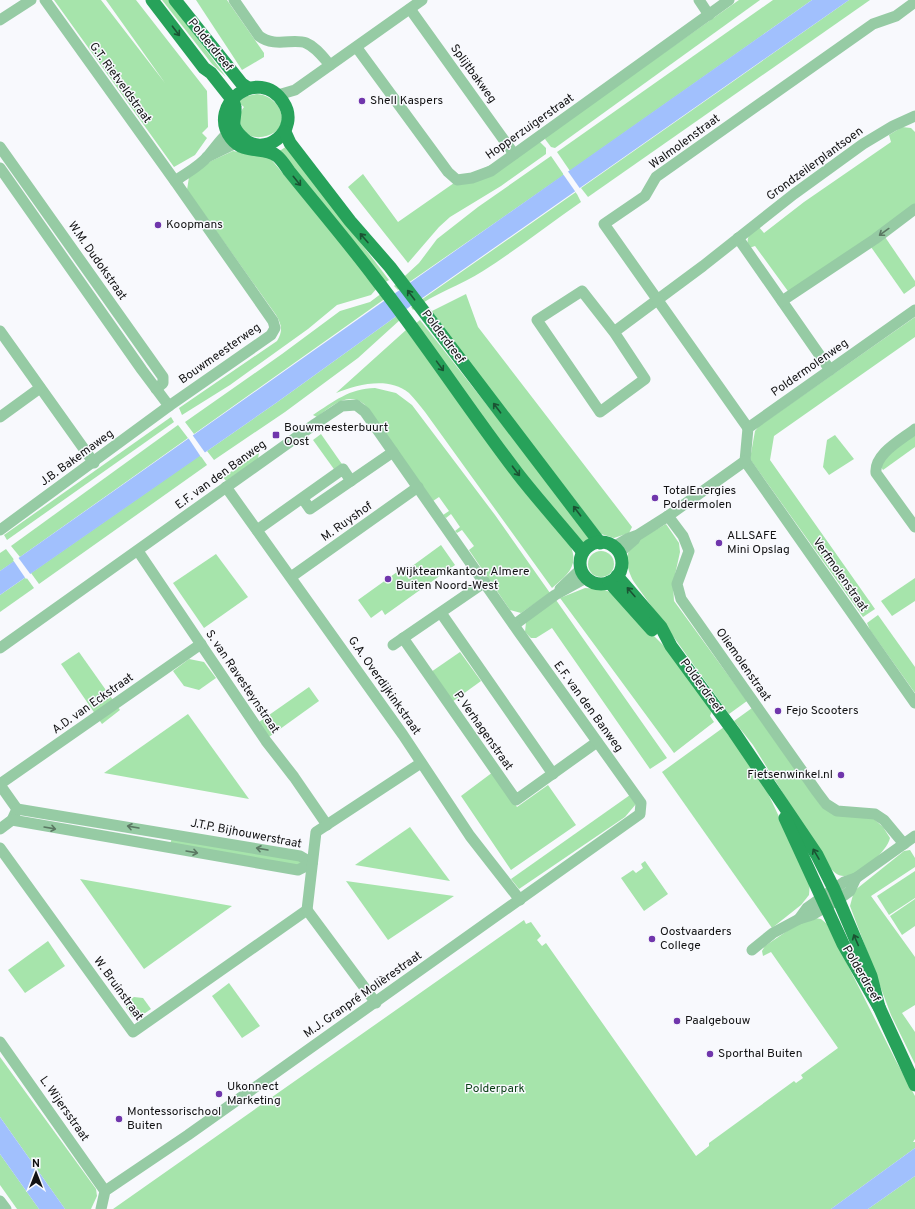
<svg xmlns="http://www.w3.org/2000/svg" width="915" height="1209" font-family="Overpass,sans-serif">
<rect width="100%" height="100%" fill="#f8f9fd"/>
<g fill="#a6e4ab">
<polygon points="54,0 101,0 165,83 106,0 136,0 207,91 208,127 202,133 207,138 195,155 174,167"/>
<polygon points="162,0 169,0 226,77 212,64"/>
<polygon points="196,0 227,0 264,53 264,57 242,70"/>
<polygon points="739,0 760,0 555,148 551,147 545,139 547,135"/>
<polygon points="773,0 812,0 570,171 557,152"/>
<polygon points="849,0 870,0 588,197 581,188"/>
<path d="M257,94C266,95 274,99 279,108C295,138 241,149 240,121C240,115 240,112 244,107L238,102L247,96Z"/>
<path d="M902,127L911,128L915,132V205L790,294L755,246L749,248C745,238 750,233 758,226L764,233L804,202L891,142L889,135Z"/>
<polygon points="539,141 546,148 546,154 501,186 450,217 439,227 408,263 348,187 363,174 398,222 454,183"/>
<polygon points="287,146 389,280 384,283 278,152"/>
<path d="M233,151L270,158L378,287L371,295L337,305L308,329L230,385L182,415L179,408L277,341C283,331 282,325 276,315L187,190L189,177L211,161Z"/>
<polygon points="551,156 564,175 398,290 394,286 419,263 437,239 478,207"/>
<path d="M576,192L581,202C548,225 516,250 483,271C460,286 434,293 413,310L411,307Z"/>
<polygon points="885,237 915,281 915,286 904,294 871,247"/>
<polygon points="382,293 386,298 194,434 185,422 282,354 340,311 370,302"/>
<polygon points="466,294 478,327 632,527 629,533 614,538 601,534 430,312"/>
<polygon points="398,315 401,319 358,358 285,412 214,460 207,451 276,403"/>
<polygon points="915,317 915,337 774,436 770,460 875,609 863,617 750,459 755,431 759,426"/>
<polygon points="420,320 591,537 583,543 523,474 415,324"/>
<path d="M406,330L571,547C579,567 566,576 552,588L425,412C420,406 415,399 409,393C388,376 357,385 336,393Z"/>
<path d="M375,388L396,393L412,405L495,515L550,593L521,613L510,610L469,550L474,546L462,530L457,533L455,531L460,527L451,514L446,518L443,515L449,511L439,497L433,501L364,404C347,391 331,407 317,417L313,415C333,402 350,388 375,388Z"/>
<polygon points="171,417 174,422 7,540 4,535"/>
<polygon points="178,425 188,438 20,557 11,546"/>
<polygon points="915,433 915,447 883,470 878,463"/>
<polygon points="321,434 344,467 336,472 313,440"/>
<polygon points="835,435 854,459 829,475 823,467 827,440"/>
<polygon points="259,453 258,459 226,481 223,477"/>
<polygon points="200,455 207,465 39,584 31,573"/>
<path d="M666,524L679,543L680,552L673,584L674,601L747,701L729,714L634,582C615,546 639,540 666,524Z"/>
<polygon points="441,545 455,565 385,615 382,610 371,618 358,600 397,572 400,575"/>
<polygon points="6,549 15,561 0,571 0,553"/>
<circle cx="601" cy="564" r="13"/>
<polygon points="216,554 248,597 204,628 173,583"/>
<polygon points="26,577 34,588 0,612 0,595"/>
<polygon points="915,578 915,601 892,616 881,601"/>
<polygon points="585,588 602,589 610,592 671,653 712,711 710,716 714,722 674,753 560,598"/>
<polygon points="556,600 667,758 650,769 552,628 536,638 531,638 525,632 526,622"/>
<polygon points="878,615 915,667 915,693 870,630 867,623"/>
<polygon points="79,652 120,710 102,724 61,664"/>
<polygon points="460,652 481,681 452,702 431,672"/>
<polygon points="189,659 204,662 216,678 199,690 184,686 173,671"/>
<polygon points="309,687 319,701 262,742 252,727"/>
<path d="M752,708L822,807L834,814L874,819L883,827L890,838C887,852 859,876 844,876C837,876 833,871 829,867L753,745L734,721Z"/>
<polygon points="188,714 249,799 104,773"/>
<polygon points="724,727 764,785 810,882 809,895 801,905 772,928 662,772"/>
<polygon points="493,772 517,807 548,785 576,825 511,870 461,796"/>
<polygon points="630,795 636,804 625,817 519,889 511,879"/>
<polygon points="410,827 450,881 355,865"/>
<polygon points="172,837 303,860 301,868 170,845"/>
<polygon points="910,850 915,858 915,867 871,896 915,957 915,1005 902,1013 915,1032 915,1064 891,1015 850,906 854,891 904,851"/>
<polygon points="645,861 668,894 644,911 621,878 633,870 636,873 643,868 641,864"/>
<polygon points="915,871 915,898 889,915 877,896"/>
<polygon points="80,879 232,906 144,969"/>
<polygon points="346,881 454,896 388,940"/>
<polygon points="915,899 915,926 902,935 890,916"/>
<polygon points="815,918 821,919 827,924 896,1061 915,1096 915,1139 913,1142 915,1142 915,1148 831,1209 113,1209 524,920 526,924 531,922 541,936 537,940 542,946 546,943 696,1156 709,1146 709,1143 794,1081 796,1083 803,1078 801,1075 838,1048 771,952 763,956 762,951 765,946 799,923"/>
<polygon points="48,941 65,966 25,993 8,970"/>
<polygon points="229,983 260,1026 242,1038 212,996"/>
<polygon points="134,997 143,998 151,1009 138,1018 132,1017 124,1004"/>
<polygon points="0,1057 96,1189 97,1196 91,1209 65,1209 0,1117"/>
<polygon points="0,1154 39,1209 17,1209 0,1185"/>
<polygon points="915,1176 915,1209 868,1209"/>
</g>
<g fill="#a1c0fd">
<polygon points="812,0 849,0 398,315 276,403 0,595 0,571"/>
<polygon points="0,1117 7,1127 65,1209 39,1209 0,1154"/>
<polygon points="915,1148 915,1176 868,1209 831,1209"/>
</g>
<g fill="#f8f9fd">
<polygon points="567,170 581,190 577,194 563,174"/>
<polygon points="191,433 206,454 201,457 187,436"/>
<polygon points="17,556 31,575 26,579 13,560"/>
</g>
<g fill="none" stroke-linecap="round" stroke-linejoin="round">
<g stroke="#96cba4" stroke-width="11">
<path d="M234,0L259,36C275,48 293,38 306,43C316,47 323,57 330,65"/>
<polyline points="699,0 709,15"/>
<polyline points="410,9 514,154"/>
<polyline points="0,20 31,0"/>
<polyline points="357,48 448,172 457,180 472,178 491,171 729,0"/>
<polyline points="278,95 295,90 422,0"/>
<polyline points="0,147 163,377 163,383 156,389"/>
<polyline points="207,157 236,143"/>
<polyline points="0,168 142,370 169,406"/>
<path d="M175,181C186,173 199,167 208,156C215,148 220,140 228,133"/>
<polyline points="738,238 830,370"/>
<polyline points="782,301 875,239 915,209"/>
<polyline points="0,331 94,463"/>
<polyline points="614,332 645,379 600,412 537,320 582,291 614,332 703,266 794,194 863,144 893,126 915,116"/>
<polyline points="0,417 40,388"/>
<polyline points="748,428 604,224 645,196 656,177 873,24 896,16 915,2"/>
<path d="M915,429C901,440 874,454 876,473L915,527"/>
<polyline points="745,461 915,703"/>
<polyline points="745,461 748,428 915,310"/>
<polyline points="226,487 403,735 470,836 520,900"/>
<polyline points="303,499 310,509 393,452"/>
<polyline points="668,516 683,536 689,551 677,584 681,599 817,792 826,804 837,811 875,814 884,820 904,844"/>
<polyline points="0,530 169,406 271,335 275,328 273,321 175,181 45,0"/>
<polyline points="257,530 343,469 351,481"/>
<polyline points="613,547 627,539 638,535 668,516 745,461"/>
<polyline points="138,551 266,741 294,777 327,825"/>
<polyline points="619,553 635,539"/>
<polyline points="291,577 418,487"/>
<polyline points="560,589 581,569"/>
<polyline points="441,613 553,774"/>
<polyline points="514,625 555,595 586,578"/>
<polyline points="403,638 516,800 597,742"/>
<polyline points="393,645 485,582"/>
<polyline points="0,648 315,424 342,406 356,405 365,412 518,631 641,803 640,814 188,1135 105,1191 101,1209"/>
<polyline points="0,784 201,644"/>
<polyline points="0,785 17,809 12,820 0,829"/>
<polyline points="17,809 300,856 312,863"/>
<polyline points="12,820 298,870 312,863"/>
<polyline points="0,848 133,1032 307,910 316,832 421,763"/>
<polyline points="307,910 376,1003"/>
<polyline points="799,919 807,908 821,898 844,882 856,878 915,836"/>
<polyline points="752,950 773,933 799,919 812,915 839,899 850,891 856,878"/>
<polyline points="0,1042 105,1191"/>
<polyline points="0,1201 6,1209"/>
</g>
<g stroke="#27a25a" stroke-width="13">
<path d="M152,0L204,68L211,73L230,97C231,99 235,104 235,107C236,120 229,124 241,136C263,161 302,130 283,102C259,65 206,105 231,138C245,156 264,145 277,156C282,160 286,167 289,171C318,207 348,242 375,278C425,342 469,410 518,474C539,501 562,526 583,552"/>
<polyline points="175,0 242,84 248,88"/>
<polyline points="285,132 290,143 350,221 390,267 600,543"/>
<circle cx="601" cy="563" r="21"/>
<polyline points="617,576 661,627 671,646 734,732 817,855 834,889 871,976 879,1007"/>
<polyline points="609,582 652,630"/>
<polyline points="785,818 843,944 879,1007 915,1085"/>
</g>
</g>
<defs><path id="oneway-shaft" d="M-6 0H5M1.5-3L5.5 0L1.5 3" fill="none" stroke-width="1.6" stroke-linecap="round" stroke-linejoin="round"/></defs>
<g stroke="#1b5333">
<use href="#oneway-shaft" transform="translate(176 31) rotate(53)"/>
<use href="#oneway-shaft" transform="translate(297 181) rotate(51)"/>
<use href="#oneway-shaft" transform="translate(364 238) rotate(-131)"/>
<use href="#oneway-shaft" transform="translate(411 295) rotate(-127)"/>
<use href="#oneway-shaft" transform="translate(440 366) rotate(54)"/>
<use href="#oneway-shaft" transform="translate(497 408) rotate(-127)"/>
<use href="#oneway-shaft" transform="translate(516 471) rotate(53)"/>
<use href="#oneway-shaft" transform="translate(577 511) rotate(-127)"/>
<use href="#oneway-shaft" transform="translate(631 592) rotate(-131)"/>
<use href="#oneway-shaft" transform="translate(816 854) rotate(-120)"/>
<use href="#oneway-shaft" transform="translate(856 940) rotate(-113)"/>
</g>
<g stroke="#5b7863">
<use href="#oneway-shaft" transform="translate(884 232) rotate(144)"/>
<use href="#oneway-shaft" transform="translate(133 827) rotate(-170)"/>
<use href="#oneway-shaft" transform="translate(50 828) rotate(10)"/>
<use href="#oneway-shaft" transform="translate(262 849) rotate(-170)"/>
<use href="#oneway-shaft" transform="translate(192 852) rotate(10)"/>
</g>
<g fill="#7036ac" stroke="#f8f9fd" stroke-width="1.5">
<circle cx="362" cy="101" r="4"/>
<circle cx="158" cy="225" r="4"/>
<rect x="272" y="431" width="8" height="8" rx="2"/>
<circle cx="655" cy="498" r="4"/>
<circle cx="719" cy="543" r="4"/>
<circle cx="388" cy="579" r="4"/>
<circle cx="778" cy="711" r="4"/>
<circle cx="841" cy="775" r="4"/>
<circle cx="652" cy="939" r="4"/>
<circle cx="677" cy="1021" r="4"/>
<circle cx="710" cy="1054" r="4"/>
<circle cx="219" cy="1094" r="4"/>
<circle cx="119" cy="1119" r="4"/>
</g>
<g text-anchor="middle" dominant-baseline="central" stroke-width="3" stroke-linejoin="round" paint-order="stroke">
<g font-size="12" fill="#121213" stroke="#f8f9fd">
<text transform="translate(210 45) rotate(51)">Polderdreef</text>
<text transform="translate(473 74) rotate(54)">Splijtbakweg</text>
<text transform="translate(120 83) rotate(54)">G.T. Rietveldstraat</text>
<text transform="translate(530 127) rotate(-35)">Hopperzuigerstraat</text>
<text transform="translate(685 142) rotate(-36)">Walmolenstraat</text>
<text transform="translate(815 164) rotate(-36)">Grondzeilerplantsoen</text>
<text transform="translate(97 261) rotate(55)">W.M. Dudokstraat</text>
<text transform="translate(443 337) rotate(53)">Polderdreef</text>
<text transform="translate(220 354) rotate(-35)">Bouwmeesterweg</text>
<text transform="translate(810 368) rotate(-35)">Poldermolenweg</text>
<text transform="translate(77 458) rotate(-36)">J.B. Bakemaweg</text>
<text transform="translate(221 475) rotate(-36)">E.F. van den Banweg</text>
<text transform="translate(347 522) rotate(-35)">M. Ruyshof</text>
<text transform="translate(840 575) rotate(55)">Verfmolenstraat</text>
<text transform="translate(743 665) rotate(55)">Oliemolenstraat</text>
<text transform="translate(242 682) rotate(56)">S. van Ravesteynstraat</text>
<text transform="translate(384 686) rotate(55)">G.A. Overdijkinkstraat</text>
<text transform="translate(701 686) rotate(54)">Polderdreef</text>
<text transform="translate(93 704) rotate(-35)">A.D. van Eckstraat</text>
<text transform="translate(588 707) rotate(54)">E.F. van den Banweg</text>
<text transform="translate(483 731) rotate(55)">P. Verhagenstraat</text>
<text transform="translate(246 834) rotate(11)">J.T.P. Bijhouwerstraat</text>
<text transform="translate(861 974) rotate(60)">Polderdreef</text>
<text transform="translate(118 989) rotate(54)">W. Bruinstraat</text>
<text transform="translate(363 995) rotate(-35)">M.J. Granpré Molièrestraat</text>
<text transform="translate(64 1109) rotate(55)">L. Wijersstraat</text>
</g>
<g font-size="12" fill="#121213" stroke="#f8f9fd" text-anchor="start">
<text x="370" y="101">Shell Kaspers</text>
<text x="166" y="225">Koopmans</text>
<text x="284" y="428">Bouwmeesterbuurt<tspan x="284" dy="14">Oost</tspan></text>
<text x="663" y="491">TotalEnergies<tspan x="663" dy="14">Poldermolen</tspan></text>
<text x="727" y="536">ALLSAFE<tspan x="727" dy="14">Mini Opslag</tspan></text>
<text x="396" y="572">Wijkteamkantoor Almere<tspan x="396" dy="14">Buiten Noord-West</tspan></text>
<text x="786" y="711">Fejo Scooters</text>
<text x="833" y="775" text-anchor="end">Fietsenwinkel.nl</text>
<text x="660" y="932">Oostvaarders<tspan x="660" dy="14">College</tspan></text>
<text x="685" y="1021">Paalgebouw</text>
<text x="718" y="1054">Sporthal Buiten</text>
<text x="227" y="1087">Ukonnect<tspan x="227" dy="14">Marketing</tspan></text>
<text x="127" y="1112">Montessorischool<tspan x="127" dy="14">Buiten</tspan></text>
</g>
<g font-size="12" fill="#093e15" stroke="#f8f9fd">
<text x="495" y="1089">Polderpark</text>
</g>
</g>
<g transform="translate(36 1173)" stroke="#f8f9fd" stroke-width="3" paint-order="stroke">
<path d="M0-3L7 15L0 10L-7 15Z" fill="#121213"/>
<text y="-6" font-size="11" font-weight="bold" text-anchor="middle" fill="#121213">N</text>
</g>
</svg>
